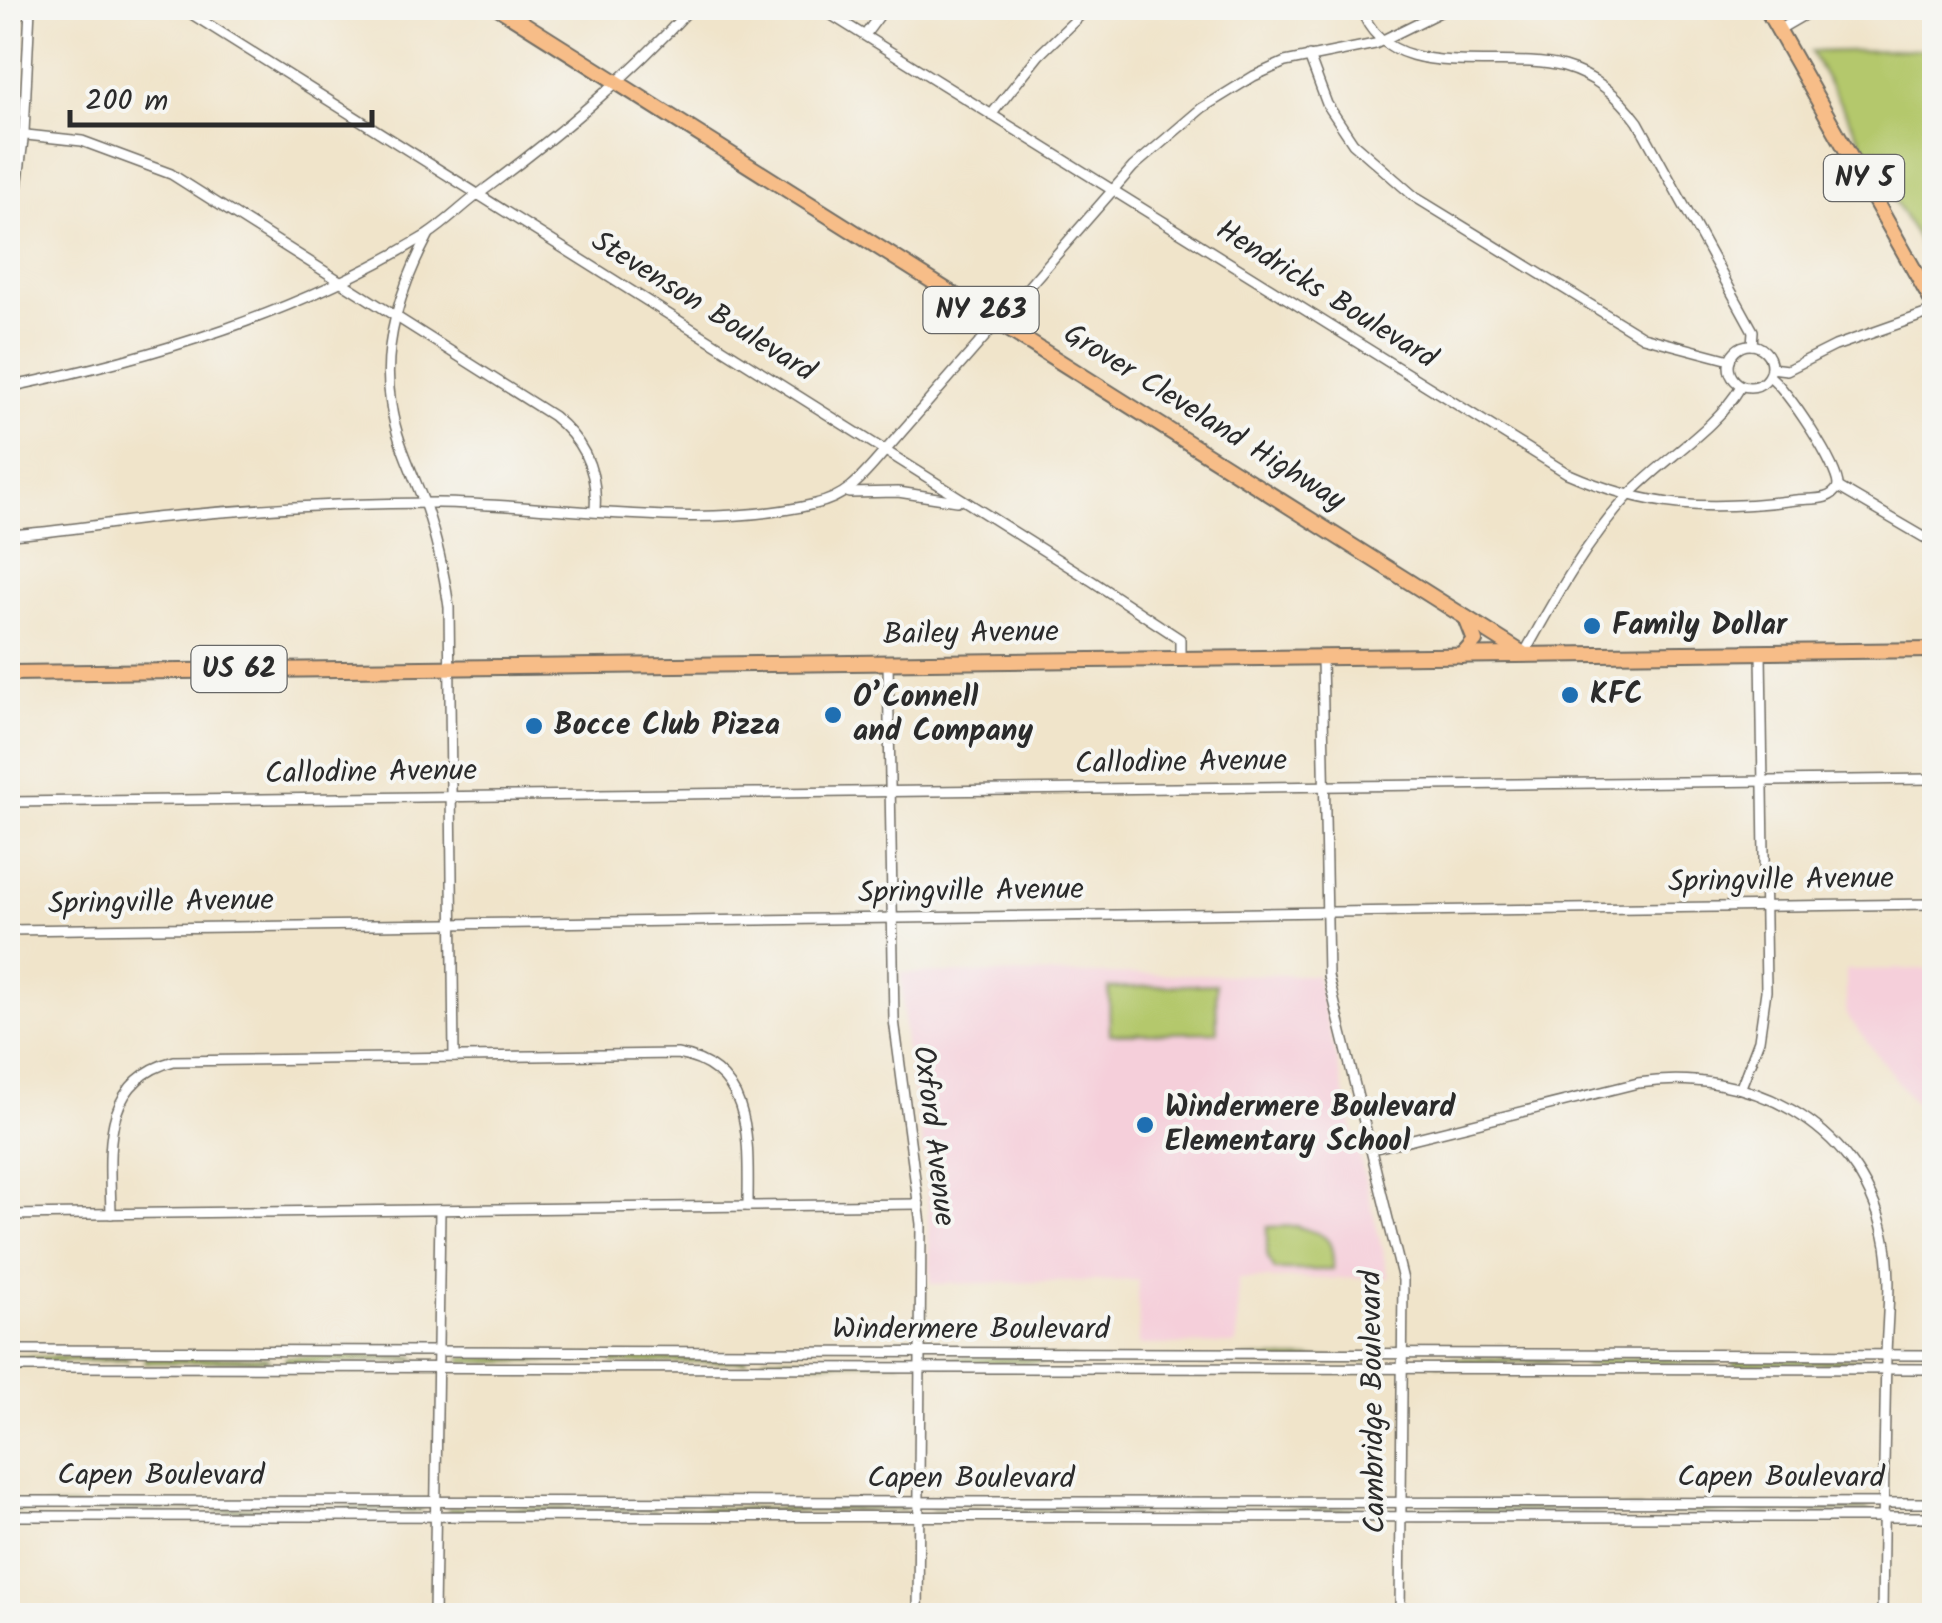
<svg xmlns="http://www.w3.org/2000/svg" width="1942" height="1623" font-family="Kalam,sans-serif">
<rect width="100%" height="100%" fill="#f6f6f2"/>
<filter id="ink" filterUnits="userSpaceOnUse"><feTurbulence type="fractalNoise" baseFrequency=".01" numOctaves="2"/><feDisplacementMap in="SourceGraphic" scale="20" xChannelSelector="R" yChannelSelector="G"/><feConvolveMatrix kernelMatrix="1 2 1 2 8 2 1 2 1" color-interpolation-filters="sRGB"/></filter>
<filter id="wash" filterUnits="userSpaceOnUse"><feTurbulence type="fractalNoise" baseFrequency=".0048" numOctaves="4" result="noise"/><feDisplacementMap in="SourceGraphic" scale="40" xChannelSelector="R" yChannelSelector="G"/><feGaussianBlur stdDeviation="2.25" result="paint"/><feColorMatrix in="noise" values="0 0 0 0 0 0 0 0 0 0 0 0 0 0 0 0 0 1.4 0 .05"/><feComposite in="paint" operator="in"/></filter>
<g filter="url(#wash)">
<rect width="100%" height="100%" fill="#f0e4ca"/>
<g fill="#f5cfda">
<polygon points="1934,969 1934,1129 1846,1014 1846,970"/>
<polygon points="901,973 1316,975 1389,1278 1238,1279 1237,1344 1139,1345 1138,1280 931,1284 926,1165 905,1044"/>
</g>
<g fill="#b4c86c" stroke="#707a4c" stroke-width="2.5">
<polygon points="1934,49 1934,269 1811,52"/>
<polygon points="1216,984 1217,1032 1110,1034 1109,988"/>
<path d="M1296,1226C1324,1236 1334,1233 1333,1270H1275L1267,1256V1227Z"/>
<polygon points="8,1357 126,1357 128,1360 8,1363"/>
<polygon points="145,1357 266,1357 269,1360 145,1363"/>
<polygon points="286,1357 414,1357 416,1360 286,1363"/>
<polygon points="461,1357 593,1357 595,1360 461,1363"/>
<polygon points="613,1357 745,1358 747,1361 613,1363"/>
<polygon points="764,1357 896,1358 899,1361 764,1363"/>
<polygon points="943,1358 1073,1358 1076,1361 943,1364"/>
<polygon points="1242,1358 1371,1359 1373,1361 1242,1364"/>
<polygon points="1437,1358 1566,1359 1568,1361 1437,1364"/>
<polygon points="1585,1358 1714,1358 1717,1362 1585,1365"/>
<polygon points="1734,1359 1862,1359 1865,1362 1734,1365"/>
<polygon points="8,1507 194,1507 196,1509 8,1511"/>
<polygon points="217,1508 421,1508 421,1511 216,1511"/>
<polygon points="448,1508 653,1508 655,1510 449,1512"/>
<polygon points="676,1508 903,1508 905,1510 676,1512"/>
<polygon points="1386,1509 1386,1512 1165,1510 1166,1509"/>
<polygon points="1414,1509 1640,1509 1641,1511 1416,1513"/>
<polygon points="1661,1509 1867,1509 1869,1511 1661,1513"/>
<polygon points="931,1510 933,1509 1145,1510 1143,1512"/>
</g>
</g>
<g filter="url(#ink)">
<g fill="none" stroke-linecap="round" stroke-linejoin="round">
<defs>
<g id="street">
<polyline points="182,8 1092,581 1180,639 1180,659"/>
<path d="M820,8L1567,473C1649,509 1709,511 1796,500C1812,498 1830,502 1838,487"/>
<path d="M1361,8C1387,88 1502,49 1564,67C1596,76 1619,96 1638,122L1753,331L1752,345"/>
<polyline points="1778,30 1816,8"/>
<polyline points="865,35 885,8"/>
<polyline points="1309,56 1327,104 1353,143 1415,197 1643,337 1730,360"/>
<polyline points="991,115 1039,55 1088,8"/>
<path d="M8,133L82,141L171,174L553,416C583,440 598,471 595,509"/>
<path d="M429,234C401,287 381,344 391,405C396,441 414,475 426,508C437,540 444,573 449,607L454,1057"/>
<polyline points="8,259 24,132 30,8"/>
<circle cx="1750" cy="366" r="21"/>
<polyline points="1771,368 1787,370 1835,346 1934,311"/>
<path d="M1769,376C1786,387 1840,469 1838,487"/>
<path d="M8,387C153,358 299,313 427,235C446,223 462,206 480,193C557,136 627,78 691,8"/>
<polyline points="1838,487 1934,543"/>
<polyline points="849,493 898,492 957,501"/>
<path d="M8,535C60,532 113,522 165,517C256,508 347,503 437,503C557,504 699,532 815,504C848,497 863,476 885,451L1133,167L1202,108L1254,76L1285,62L1375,44L1448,8"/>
<path d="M1524,654C1555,598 1587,540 1631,493C1666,457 1716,429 1741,386"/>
<polyline points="1322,658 1328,976 1403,1280 1400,1616"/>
<polyline points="888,662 894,1020 921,1224 918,1616"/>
<polyline points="8,802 1934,779"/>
<polyline points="8,930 1934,904"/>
<polyline points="1741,1087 1759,1040 1766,991 1761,653"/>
<path d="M1372,1149L1638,1083C1747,1067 1858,1121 1884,1235C1893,1275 1887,1316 1886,1356C1884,1443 1883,1529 1882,1616"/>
<path d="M111,1214C110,1153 99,1081 174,1061L677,1054C755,1067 748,1143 748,1206"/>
<polyline points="8,1215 919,1204"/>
<polyline points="8,1350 1934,1355"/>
<polyline points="8,1367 1934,1369"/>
<polyline points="8,1501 1934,1503"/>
<polyline points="8,1516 1934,1517"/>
<polyline points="434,1616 440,1210"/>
</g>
<g id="primary">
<polyline points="499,8 1522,653"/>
<polyline points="1766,8 1934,305"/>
<polyline points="1462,656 1475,641 1466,618"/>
<polyline points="8,673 1934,650"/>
</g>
</defs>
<use href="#street" stroke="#706c63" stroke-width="12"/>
<use href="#primary" stroke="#706c63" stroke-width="18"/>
<use href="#street" stroke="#fff" stroke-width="9"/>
<use href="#primary" stroke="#f7bd88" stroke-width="14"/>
</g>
</g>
<g fill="#1f6fb2" stroke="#f6f6f2" stroke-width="4">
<circle cx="1592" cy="626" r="10"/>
<circle cx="1570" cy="695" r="10"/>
<circle cx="833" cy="715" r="10"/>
<circle cx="534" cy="726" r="10"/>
<circle cx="1145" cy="1125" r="10"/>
</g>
<g text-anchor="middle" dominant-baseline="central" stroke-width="8" stroke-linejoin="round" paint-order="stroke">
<g fill="#f6f6f2" stroke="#686867" stroke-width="2.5">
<rect x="1824" y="155" width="80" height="46" rx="8"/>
<rect x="923.5" y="287" width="115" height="46" rx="8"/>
<rect x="191.5" y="646" width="95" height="46" rx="8"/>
</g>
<g font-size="28" font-weight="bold" fill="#2b2b2b">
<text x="1864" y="178">NY 5</text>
<text x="981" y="310">NY 263</text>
<text x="239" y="669">US 62</text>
</g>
<g font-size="30" fill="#2b2b2b" stroke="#f6f6f2">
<text transform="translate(1326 295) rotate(32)">Hendricks Boulevard</text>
<text transform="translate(703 307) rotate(32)">Stevenson Boulevard</text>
<text transform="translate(1204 418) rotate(32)">Grover Cleveland Highway</text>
<text transform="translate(971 634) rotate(-1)">Bailey Avenue</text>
<text transform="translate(1181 763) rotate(-1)">Callodine Avenue</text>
<text transform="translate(371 773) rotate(-1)">Callodine Avenue</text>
<text transform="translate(1781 881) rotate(-1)">Springville Avenue</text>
<text transform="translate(971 892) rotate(-1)">Springville Avenue</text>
<text transform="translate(161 903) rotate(-1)">Springville Avenue</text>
<text transform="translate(933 1136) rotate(83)">Oxford Avenue</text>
<text x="971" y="1330">Windermere Boulevard</text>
<text transform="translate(1374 1402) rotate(-91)">Cambridge Boulevard</text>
<text x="161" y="1476">Capen Boulevard</text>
<text x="1781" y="1478">Capen Boulevard</text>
<text x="971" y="1479">Capen Boulevard</text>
</g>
<g font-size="30" font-weight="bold" fill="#2b2b2b" stroke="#f6f6f2" text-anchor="start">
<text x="1612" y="626">Family Dollar</text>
<text x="1590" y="695">KFC</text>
<text x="853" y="698">O’Connell<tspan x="853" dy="34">and Company</tspan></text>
<text x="554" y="726">Bocce Club Pizza</text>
<text x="1165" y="1108">Windermere Boulevard<tspan x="1165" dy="34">Elementary School</tspan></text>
</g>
</g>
<rect width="1942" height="1623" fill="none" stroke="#f6f6f2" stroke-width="40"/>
<path d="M70 110v15h302v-15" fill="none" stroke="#2b2b2b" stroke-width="5"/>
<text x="85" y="110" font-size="30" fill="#2b2b2b" stroke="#f6f6f2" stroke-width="8" paint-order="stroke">200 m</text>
</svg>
